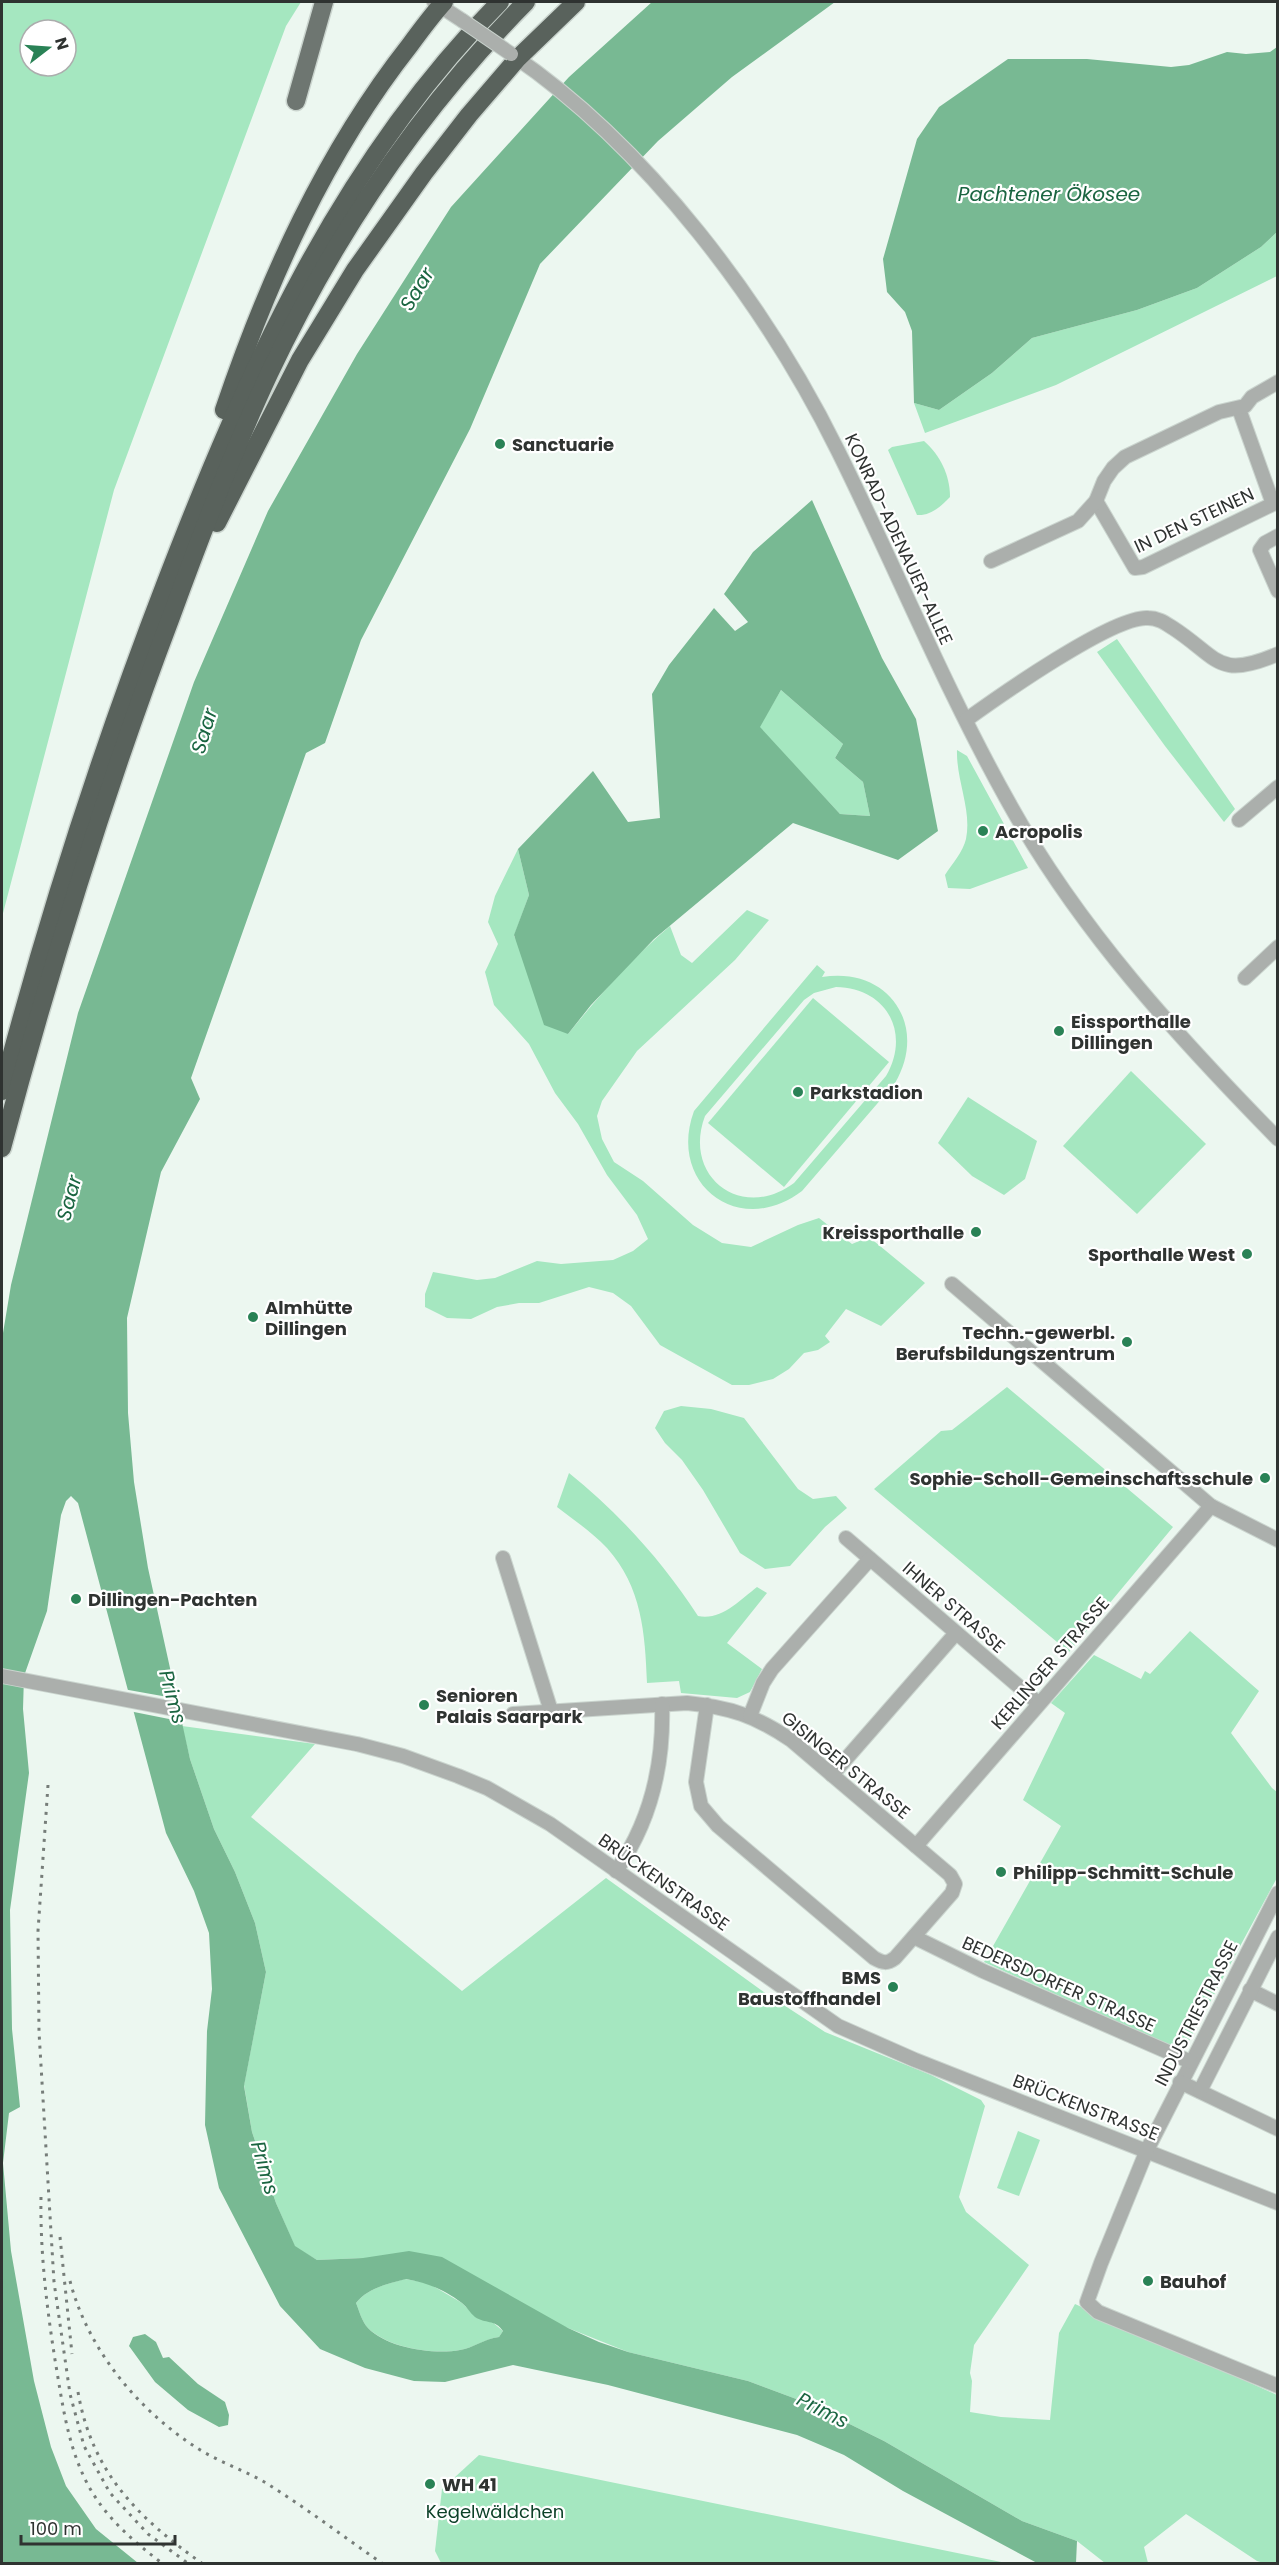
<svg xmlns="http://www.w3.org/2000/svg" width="1279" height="2565" font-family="Poppins,sans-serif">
<rect width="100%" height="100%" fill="#ecf7f0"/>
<g fill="#a5e7c0" fill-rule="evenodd">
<path d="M2,2H301L286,26L114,490L2,917ZM30,30H66V66H30Z"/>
<polygon points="1277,232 1277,276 1056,385 925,433 914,403 939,410 992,373 1032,338 1137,310 1197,288 1261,247"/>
<path d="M924,441C940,455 950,475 950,497C941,506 931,516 917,515L888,450L892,447Z"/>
<polygon points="1117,639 1235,809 1224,822 1165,746 1097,652"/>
<polygon points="781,690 843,744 835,758 863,782 870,816 840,814 759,727"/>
<path d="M957,750L967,756L1028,868L970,889L948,888L945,875C952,864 963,852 966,839C972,810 956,780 957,750Z"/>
<path d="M518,849L529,895L514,936L568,1034C599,996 632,958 670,926L681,955L692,963L747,910L769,920L735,960L637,1051L602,1101L597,1116L602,1139L614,1162L643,1181L693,1225L722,1243L751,1247L798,1225L819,1218L852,1244L869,1237L925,1283L881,1326L846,1309L825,1336L830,1342L818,1350L804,1353L789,1369L773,1379L749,1385H732L660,1345L631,1306L613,1293L589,1287L539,1303H519L497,1307L471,1319L447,1318L425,1307V1294L433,1272L477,1280L495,1278L537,1261L561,1264L613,1260L633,1251L648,1239L637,1215L607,1175L578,1124L555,1093L529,1044L494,1005L485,972L498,944L488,922L495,896Z"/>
<path d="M817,965L825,972L822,977C888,966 929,1025 895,1083L802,1191C739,1239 667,1184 694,1111ZM836,987C887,988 911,1033 886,1076L794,1183C742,1222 682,1177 705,1116L804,1000L814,993Z"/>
<polygon points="813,998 889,1062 784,1187 708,1123"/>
<polygon points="1131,1071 1206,1144 1137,1214 1063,1146"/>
<polygon points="968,1097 1037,1141 1025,1179 1004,1195 972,1176 938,1143"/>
<polygon points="1007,1387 1173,1527 1069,1652 874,1489 941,1431 952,1430"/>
<polygon points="681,1406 711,1409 744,1418 798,1489 813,1499 836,1496 847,1508 825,1527 790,1566 765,1569 740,1553 703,1490 682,1460 665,1443 655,1428 664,1411"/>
<path d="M569,1473C619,1513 663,1562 698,1616C721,1621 740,1600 757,1587L767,1593L727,1643L762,1669L750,1692L737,1698L681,1693L679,1681L647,1683C645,1633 642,1587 607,1548C593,1533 574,1520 557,1507Z"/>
<polygon points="1190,1631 1259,1691 1231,1733 1272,1788 1277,1792 1278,1876 1183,2052 984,1962 1061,1826 1023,1800 1065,1713 1051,1703 1094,1655 1141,1679 1145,1671 1150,1674"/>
<polygon points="182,1726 315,1744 251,1817 462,1991 606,1878 761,1990 825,2032 931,2075 981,2100 985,2106 959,2197 966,2212 1029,2265 974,2345 970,2373 972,2381 970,2412 1001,2417 1050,2420 1059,2333 1075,2304 1277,2395 1277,2563 1264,2563 1257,2561 1186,2514 1144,2547 1148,2563 1105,2563 1077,2541 1022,2521 884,2441 807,2403 748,2381 628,2352 568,2328 363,2258 317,2260 295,2247 276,2203 252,2132 244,2085 266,1972 255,1923 235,1872 214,1829 190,1759"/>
<polygon points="1018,2131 1040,2140 1019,2196 997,2188"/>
<path d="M405,2279L428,2283L462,2303L477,2318L491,2321L503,2331L499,2337C485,2339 473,2348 460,2350C434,2355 388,2348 368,2328C362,2322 359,2310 356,2303C368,2288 387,2284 405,2279Z"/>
<polygon points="479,2455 1006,2563 441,2563 435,2551 442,2489"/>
</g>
<g fill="#78b993" fill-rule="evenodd">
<path d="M652,2H835L732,77L658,141L540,264L470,429L361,640L325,743L306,753L191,1078L200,1099L161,1172L127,1318L128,1413L134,1482L148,1568L190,1759L214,1829L235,1872L255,1923L266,1972L244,2086L252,2132L276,2203L295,2246L317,2260L363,2258L409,2251L442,2257L568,2328L599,2342L628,2352L748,2381L807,2403L884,2441L1022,2521L1077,2541L1076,2563H1037L903,2491L844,2455L797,2435L608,2385L513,2365L445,2382L414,2381L365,2368L320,2349L280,2306L219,2188L205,2125L207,2031L212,1989L209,1933L194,1891L166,1833L78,1503L71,1496L66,1501L61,1515L47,1611L24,1676L23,1709L29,1773L10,1910L12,2029L20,2107L9,2113L3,2163L11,2251L34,2381L51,2447L66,2486L96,2529L138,2563L2,2564V1339L11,1285L78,1013L194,682L268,511L357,354L451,207L569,77ZM406,2279C428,2283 443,2289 462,2303C467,2307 470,2313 475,2317C485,2324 495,2319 503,2331L499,2337C484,2339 473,2348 460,2350C434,2355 387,2348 368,2328C362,2322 359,2310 356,2303C368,2288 387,2284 406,2279Z"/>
<polygon points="1277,47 1277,232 1261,247 1197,288 1137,310 1032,338 992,373 939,410 914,403 912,331 905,312 887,292 883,259 917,139 939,107 1008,59 1087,59 1171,67 1189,65 1227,52 1246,54 1270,52"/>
<path d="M812,500L882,658L916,719L938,831L898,860L793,823L654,939L591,1005L568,1034L544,1025L514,935L529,895L518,849L593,771L628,822L660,818L652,694L669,665L714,608L735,631L748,622L724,594L753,552ZM781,690L843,744L835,758L863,782L870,816L840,814L760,727Z"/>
<polygon points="145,2334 156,2342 163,2358 169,2357 198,2384 225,2402 229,2415 228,2425 219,2427 188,2410 155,2382 129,2346 133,2337"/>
</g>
<polygon fill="#ecf7f0" points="123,1689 179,1699 184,1722 129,1711"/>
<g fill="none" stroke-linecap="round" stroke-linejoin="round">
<defs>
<g id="minor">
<polyline points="434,2 463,21"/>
<path d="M511,54C647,146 766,305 838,451C896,568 945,689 1009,803C1079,929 1177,1036 1278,1139"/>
<polyline points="1096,501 1135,568 1143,567 1273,504 1239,409"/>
<polyline points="1278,536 1265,543 1260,550 1278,591"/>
<polyline points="991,561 1078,521 1096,501 1104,481 1113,468 1125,457 1219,412 1245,406 1252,397 1278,382"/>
<path d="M966,720C998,697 1114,615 1148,618C1158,618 1165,623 1173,628C1219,658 1217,680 1278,654"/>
<polyline points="1239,820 1278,787"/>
<polyline points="1245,978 1278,947"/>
<polyline points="952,1284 1211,1506 1278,1540"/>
<polyline points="846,1538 1038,1703"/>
<polyline points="503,1558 551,1711"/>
<polyline points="2,1676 357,1744 403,1756 458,1776 487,1788 550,1824 838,2026 915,2060 1278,2203"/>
<path d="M513,1714L687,1703C729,1707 756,1716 791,1740L950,1875L955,1884L952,1893L895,1958C887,1964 883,1963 874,1958L718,1826L701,1806L696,1782L707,1705"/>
<polyline points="750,1716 763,1683 772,1669 870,1559"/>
<polyline points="832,1775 956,1633"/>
<polyline points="916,1846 1211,1506"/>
<path d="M616,1871C651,1821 664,1765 662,1704"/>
<polyline points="1278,1893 1147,2150 1101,2263 1087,2302 1098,2312 1278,2386"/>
<polyline points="914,1937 983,1971 1191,2062"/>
<polyline points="1250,1990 1278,2004"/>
<polyline points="1180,2082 1278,2129"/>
<polyline points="1200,2091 1278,1937"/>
</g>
<polyline id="major" points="296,101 324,2"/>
<g id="highway">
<path d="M224,410C268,280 325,153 410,45C421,30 432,15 444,2"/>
<polyline points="217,523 300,360 355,270 424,173 469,115 518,58 576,2"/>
<path d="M2,1091C47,918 102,748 166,582C247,372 339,164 500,2"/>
<path d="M2,1148C50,968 105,791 171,617C201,535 232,453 269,374C334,236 419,110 526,2"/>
</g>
</defs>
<use href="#minor" stroke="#cad4ce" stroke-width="16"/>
<use href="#major" stroke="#cad4ce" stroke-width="21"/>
<use href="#highway" stroke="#cad4ce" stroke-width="21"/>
<use href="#minor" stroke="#abafac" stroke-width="14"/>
<use href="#major" stroke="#6e7671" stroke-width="18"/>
<use href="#highway" stroke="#59625c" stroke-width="18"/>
<g stroke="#767d79" stroke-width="3" stroke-dasharray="3 6" stroke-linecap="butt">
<polyline points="48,1785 38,1931 39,2032 54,2282 70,2394 84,2446 110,2493 148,2534 189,2564"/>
<path d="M41,2197C40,2253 47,2310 56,2366C63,2407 68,2447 88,2485C106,2518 133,2541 163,2564"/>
<polyline points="60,2237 72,2354"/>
<path d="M70,2281C88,2350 138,2410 197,2448C219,2462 244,2470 266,2483C306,2508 344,2537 383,2564"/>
<path d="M78,2392C92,2473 138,2518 203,2564"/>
</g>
<defs>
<polyline id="minor-bridge" points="463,21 511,54"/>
</defs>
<use href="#minor-bridge" stroke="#cad4ce" stroke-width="16" stroke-linecap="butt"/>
<use href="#minor-bridge" stroke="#abafac" stroke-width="14"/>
</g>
<g fill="#2a8256" stroke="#fff" stroke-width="2">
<circle cx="500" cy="444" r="6"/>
<circle cx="983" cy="831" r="6"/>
<circle cx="1059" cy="1031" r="6"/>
<circle cx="798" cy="1092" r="6"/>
<circle cx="976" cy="1232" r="6"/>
<circle cx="1247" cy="1254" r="6"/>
<circle cx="253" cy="1317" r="6"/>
<circle cx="1127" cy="1342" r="6"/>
<circle cx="1265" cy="1478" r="6"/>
<circle cx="76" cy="1599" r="6"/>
<circle cx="424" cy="1705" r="6"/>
<circle cx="1001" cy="1872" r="6"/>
<circle cx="893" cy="1987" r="6"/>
<circle cx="1148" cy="2281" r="6"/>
<circle cx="430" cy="2484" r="6"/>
</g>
<g text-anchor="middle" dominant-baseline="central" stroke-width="4.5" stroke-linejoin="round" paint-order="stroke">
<g font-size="18" font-weight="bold" fill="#2f3331" stroke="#fff" text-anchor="start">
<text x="512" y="444">Sanctuarie</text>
<text x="995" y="831">Acropolis</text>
<text x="1071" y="1021">Eissporthalle<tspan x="1071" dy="21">Dillingen</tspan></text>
<text x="810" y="1092">Parkstadion</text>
<text x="964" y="1232" text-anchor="end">Kreissporthalle</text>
<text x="1235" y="1254" text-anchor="end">Sporthalle West</text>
<text x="265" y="1307">Almhütte<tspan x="265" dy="21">Dillingen</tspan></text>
<text x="1115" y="1332" text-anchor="end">Techn.-gewerbl.<tspan x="1115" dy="21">Berufsbildungszentrum</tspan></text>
<text x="1253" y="1478" text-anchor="end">Sophie-Scholl-Gemeinschaftsschule</text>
<text x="88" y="1599">Dillingen-Pachten</text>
<text x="436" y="1695">Senioren<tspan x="436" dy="21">Palais Saarpark</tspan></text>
<text x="1013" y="1872">Philipp-Schmitt-Schule</text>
<text x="881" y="1977" text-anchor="end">BMS<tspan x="881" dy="21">Baustoffhandel</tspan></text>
<text x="1160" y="2281">Bauhof</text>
<text x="442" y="2484">WH 41</text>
</g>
<g font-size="18" fill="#2f3331" stroke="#fff">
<text transform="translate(1194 520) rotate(-25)">IN DEN STEINEN</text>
<text transform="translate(899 539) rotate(65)">KONRAD-ADENAUER-ALLEE</text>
<text transform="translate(954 1607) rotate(41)">IHNER STRASSE</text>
<text transform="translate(1050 1663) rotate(-49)">KERLINGER STRASSE</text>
<text transform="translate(846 1765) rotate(39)">GISINGER STRASSE</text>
<text transform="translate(664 1882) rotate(35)">BRÜCKENSTRASSE</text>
<text transform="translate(1059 1984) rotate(24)">BEDERSDORFER STRASSE</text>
<text transform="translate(1196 2013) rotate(-63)">INDUSTRIESTRASSE</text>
<text transform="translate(1086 2107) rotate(21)">BRÜCKENSTRASSE</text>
</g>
<g font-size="18" fill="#0c4128" stroke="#fff">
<text x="495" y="2511">Kegelwäldchen</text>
</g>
<g font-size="20" font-style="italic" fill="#1a6541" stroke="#fff">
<text x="1049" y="194">Pachtener Ökosee</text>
<text transform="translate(417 289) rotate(-59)">Saar</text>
<text transform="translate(204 731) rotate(-73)">Saar</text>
<text transform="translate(69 1198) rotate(-75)">Saar</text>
<text transform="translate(173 1697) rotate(75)">Prims</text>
<text transform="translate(265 2168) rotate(74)">Prims</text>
<text transform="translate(823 2410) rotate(27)">Prims</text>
</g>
</g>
<rect width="1279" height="2565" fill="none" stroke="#2f3331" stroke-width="6"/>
<g transform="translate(48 48) rotate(73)"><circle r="28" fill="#ffffff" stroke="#acadad" stroke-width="1.5"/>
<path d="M0-4.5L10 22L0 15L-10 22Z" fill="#2a8256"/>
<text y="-9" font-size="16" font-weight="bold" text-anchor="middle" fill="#2f3331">N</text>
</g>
<path d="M21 2535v9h154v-9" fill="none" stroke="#2f3331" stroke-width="3"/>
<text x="30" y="2535" font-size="18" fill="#2f3331" stroke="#ffffff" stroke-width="4.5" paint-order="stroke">100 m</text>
</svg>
